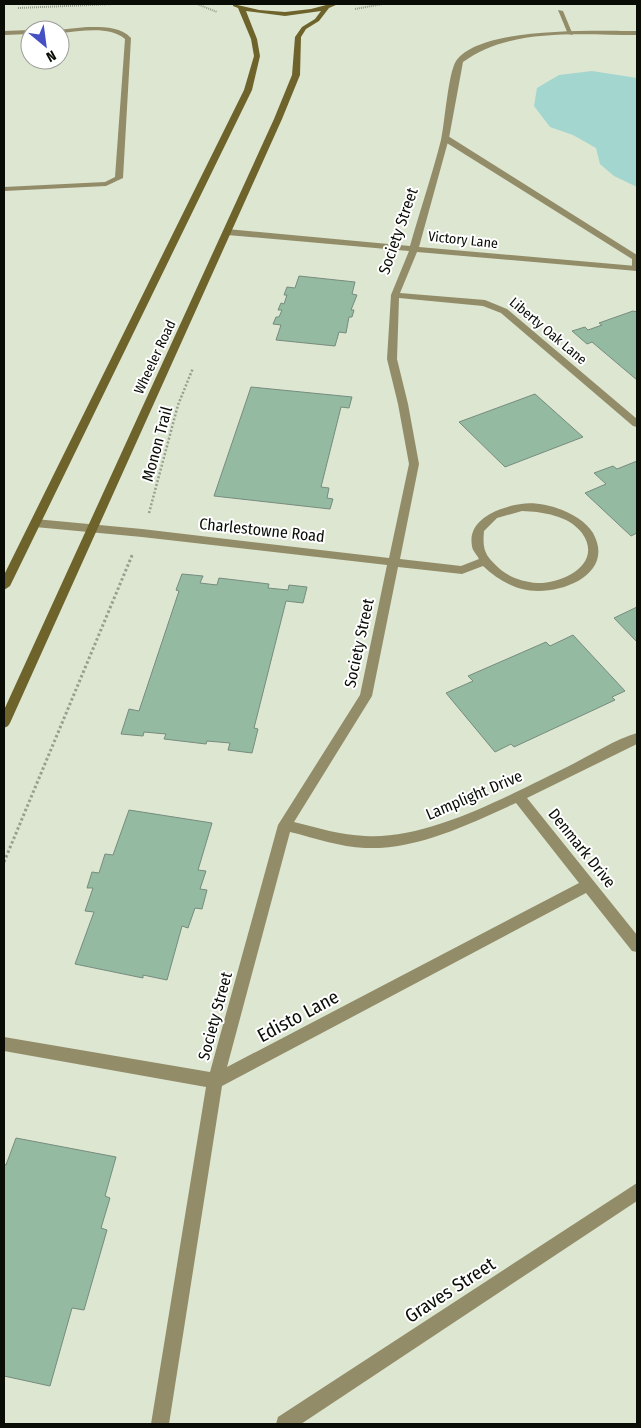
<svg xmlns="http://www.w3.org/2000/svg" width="641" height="1428" font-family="'Fira Sans Condensed',sans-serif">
<rect width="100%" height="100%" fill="#dce6d1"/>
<polygon fill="#a3d6cf" points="592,71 637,78 637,187 614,176 600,164 596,148 573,135 550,127 534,106 537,88 559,75"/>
<g fill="#94baa1" stroke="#778c7e">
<polygon points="299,276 355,282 352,294 357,295 351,310 354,310 352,317 349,317 346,333 339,332 335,346 276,340 281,325 273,324 276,317 279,317 282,310 278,310 281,303 284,304 287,295 284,295 287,287 295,288"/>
<polygon points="633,311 637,312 637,380 592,342 587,344 572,331 585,327 588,330 602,325 599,323"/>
<polygon points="251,387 352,397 349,408 341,407 321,487 329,488 327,498 333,499 330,509 214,496"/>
<polygon points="535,394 583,437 505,467 459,422"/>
<polygon points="637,461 637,533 631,536 585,493 606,484 594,473 613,466 617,469"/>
<polygon points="182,574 203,576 200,583 217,585 219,578 269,584 268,588 288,590 289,585 307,587 303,603 286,601 254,728 258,729 252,753 228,750 230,743 207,741 206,744 164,739 166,734 144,732 143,736 121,734 129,709 139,711 179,591 176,590"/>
<polygon points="637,607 637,642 614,618"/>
<polygon points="573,635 625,691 612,697 615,700 514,747 511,744 495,752 446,693 473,681 468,676 546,642 550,646"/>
<polygon points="129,810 212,823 198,870 206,871 200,889 207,890 202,909 195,908 188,928 182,926 167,980 143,975 143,978 75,964 94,912 85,911 93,888 87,888 92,872 99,873 105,854 113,855"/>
<polygon points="16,1138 116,1157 105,1196 110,1198 101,1228 107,1230 84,1310 72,1308 50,1386 4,1376 4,1164 6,1165"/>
</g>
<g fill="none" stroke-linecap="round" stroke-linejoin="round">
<g stroke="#979f8e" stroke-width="2" stroke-dasharray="1 1" stroke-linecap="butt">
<polyline points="197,4 217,12"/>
<polyline points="18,8 114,4"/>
<polyline points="355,9 383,4"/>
</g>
<polyline stroke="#979f8e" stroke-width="2.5" stroke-dasharray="2 2" stroke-linecap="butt" points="149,513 178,405 193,368"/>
<polyline stroke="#979f8e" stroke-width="3" stroke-dasharray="2.5 2.5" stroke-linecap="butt" points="4,862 133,553"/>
<g fill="#938c68" fill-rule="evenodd">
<polygon points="558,10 563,11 573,35 568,34"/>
<path d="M87,27C102,27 120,26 131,38L123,178L106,186L4,191V187L105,182L115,177L125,39C108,25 80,32 60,33V30H57Z"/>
<polygon points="30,30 30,34 4,35 4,31"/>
<polygon points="442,136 448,136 637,255 637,271 632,269 632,259 442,140"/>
</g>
<g fill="#938c68" fill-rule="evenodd">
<path d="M637,31V35C581,35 510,27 463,62L449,138L419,247L636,266L637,271L417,252L400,293L485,300L507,309L637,419V427L633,426L501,313L483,306L399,298L397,359L408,404L419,464L400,559L461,566L479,559C477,555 472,550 472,546C467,519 500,507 521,504C543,500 581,513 593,533C617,576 555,598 522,589C507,585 495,577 483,566L462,574L398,567L372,696L294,822C318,828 341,835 365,836C430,840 511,794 569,766C591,755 614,740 637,733V744L527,798L637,935V952L632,951L586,893L222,1086L169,1424H151L206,1087L4,1051V1037L210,1072L278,825L360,695L387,565L142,537L35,527L30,523L35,519L142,529L389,558L409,464L398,404L387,359L391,295L409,251L227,235L223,232L227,229L410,246C420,211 432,175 441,140C445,122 448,74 456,61C480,26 598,31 637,31ZM522,511C543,512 568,515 582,533C604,564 562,584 537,583C524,582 511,578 501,570C486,556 482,552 484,531L497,518ZM516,803L579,883L227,1067L290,832C315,838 340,847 365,848C418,850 469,824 516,803Z"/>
<polygon points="637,1183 637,1201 301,1424 276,1424 278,1417"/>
</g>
<polygon fill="#6e632a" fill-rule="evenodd" points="233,4 259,10 285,12 311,9 330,4 338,4 329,8 319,21 306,29 301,37 300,75 282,119 10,723 8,726 4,728 4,710 274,119 292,75 295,37 302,27 315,19 321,11 285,16 246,11 257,39 260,56 252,90 10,586 4,590 4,575 244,90 254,56 251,39 238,8 233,6"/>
</g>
<g text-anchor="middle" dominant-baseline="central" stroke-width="4" stroke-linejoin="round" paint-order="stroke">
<g font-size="14" fill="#0a0d06" stroke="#fff">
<text transform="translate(463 240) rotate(6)">Victory Lane</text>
<text transform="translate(548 331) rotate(40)">Liberty Oak Lane</text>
<text transform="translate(155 357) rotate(-65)">Wheeler Road</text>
</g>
<g font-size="16" fill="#0a0d06" stroke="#fff">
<text transform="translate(398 231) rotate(-71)">Society Street</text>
<text transform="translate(157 444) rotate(-75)">Monon Trail</text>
<text transform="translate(262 530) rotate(6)">Charlestowne Road</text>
<text transform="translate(359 643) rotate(-78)">Society Street</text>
<text transform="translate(474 795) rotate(-23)">Lamplight Drive</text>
<text transform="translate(582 848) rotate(51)">Denmark Drive</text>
<text transform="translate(215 1016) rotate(-75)">Society Street</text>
</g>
<g font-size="19" fill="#0a0d06" stroke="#fff">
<text transform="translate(298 1016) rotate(-28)">Edisto Lane</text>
<text transform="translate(450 1290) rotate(-33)">Graves Street</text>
</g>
</g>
<rect width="641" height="1428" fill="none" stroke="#0a0d06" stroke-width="10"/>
<g transform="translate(45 45) rotate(151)"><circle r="24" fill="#ffffff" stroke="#9d9e9b"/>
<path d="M0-4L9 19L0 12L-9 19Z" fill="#4450c4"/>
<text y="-8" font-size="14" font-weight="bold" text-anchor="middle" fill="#0a0d06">N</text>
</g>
</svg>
